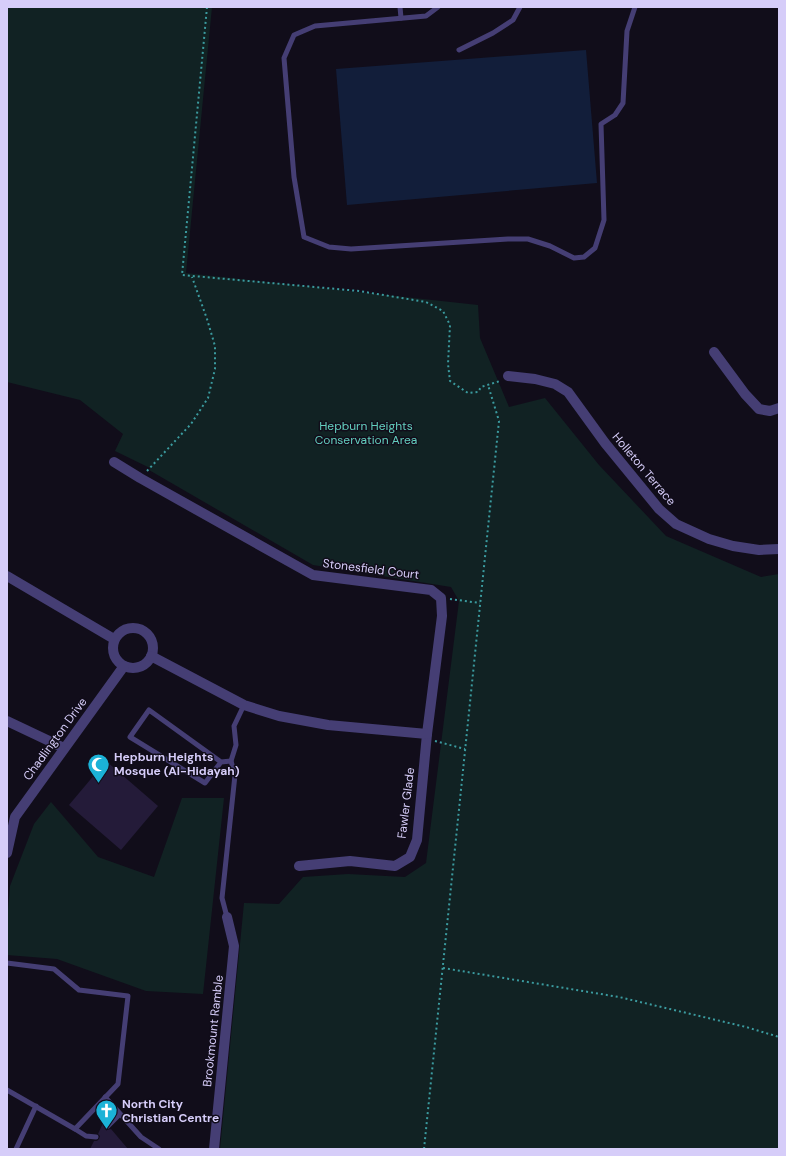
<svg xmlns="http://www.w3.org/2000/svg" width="786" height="1156" font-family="'DM Sans',sans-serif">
<rect width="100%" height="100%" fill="#110d1a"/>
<g fill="#112223">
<polygon points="7,7 212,7 186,273 478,305 480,338 509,407 545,398 599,465 666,536 761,577 779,574 779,1149 220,1149 244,903 279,904 303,877 348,874 405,877 426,863 459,601 451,587 313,565 149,470 150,468 115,451 123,434 80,400 7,382"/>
<polygon points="182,798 224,798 203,994 146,991 57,959 7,955 7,922 10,886 34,824 51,802 98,857 154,877"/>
</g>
<polygon fill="#121e3a" points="586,50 597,183 347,205 336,69"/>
<g fill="#241b39">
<polygon points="106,761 158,806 121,850 69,805"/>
<polygon points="104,1121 106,1123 104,1125 105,1129 107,1130 111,1129 128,1149 90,1149 94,1141 97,1141 99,1139 100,1136 98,1134"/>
</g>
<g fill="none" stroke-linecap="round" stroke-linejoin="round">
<g stroke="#3b9b9f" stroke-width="2" stroke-dasharray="2 3" stroke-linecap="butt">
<polyline points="207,7 182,275 359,291 426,302 443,311 450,325 448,364 450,381 468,393 478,392 481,387 500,381"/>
<polyline points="147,471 191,424 208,398 215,369 215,346 207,319 192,277"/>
<polyline points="450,599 480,603"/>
<polyline points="435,741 465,749"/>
<polyline points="443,968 619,997 746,1027 779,1037"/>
<polyline points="424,1149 499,421 488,385"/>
</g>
<g stroke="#453e74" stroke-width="5">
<polyline points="400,7 401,18"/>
<polyline points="438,7 426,16 315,26 294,35 284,58 294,177 304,237 329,247 351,249 508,239 528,239 550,246 574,258 584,257 595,248 604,220 601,124 615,115 623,103 627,31 635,7"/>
<polyline points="459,50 493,33 513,20 520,7"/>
<polyline points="221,762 205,783 130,737 149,710 221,762 231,761"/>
<polyline points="227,917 222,898 235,775 231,761 236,745 234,726 244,705"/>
<polyline points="7,963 54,969 79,990 128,996 118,1084 75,1129 7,1090"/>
<polyline points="105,1097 141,1137 159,1149"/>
<polyline points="108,1126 120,1114"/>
<polyline points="75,1129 86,1136 96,1137"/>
<polyline points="16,1149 36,1106"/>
</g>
<g stroke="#453e74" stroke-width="10">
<polyline points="714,352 745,394 759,409 770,411 779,408"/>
<polyline points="508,376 535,379 555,384 568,392 605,443 659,509 676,524 709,539 733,546 759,550 779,549"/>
<polyline points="114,462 140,478 313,575 431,590 441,598 442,616 427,734 417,840 410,857 395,866 350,861 299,866"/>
<polyline points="7,576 114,639"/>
<circle cx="133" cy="648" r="20"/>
<polyline points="151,656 244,705 279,716 328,725 427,734"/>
<polyline points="7,721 64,748"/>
<polyline points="7,853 15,817 124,666"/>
<polyline points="214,1149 234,946 227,917"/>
</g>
</g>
<defs>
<symbol id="mosque-pin" viewBox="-11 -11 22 30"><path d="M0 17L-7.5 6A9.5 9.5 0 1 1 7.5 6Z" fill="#1bb2d7" stroke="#110d1a"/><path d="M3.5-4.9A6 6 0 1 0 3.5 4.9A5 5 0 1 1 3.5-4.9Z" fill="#fff"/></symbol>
<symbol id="church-pin" viewBox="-11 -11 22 30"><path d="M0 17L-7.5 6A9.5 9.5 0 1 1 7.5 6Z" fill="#1bb2d7" stroke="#110d1a"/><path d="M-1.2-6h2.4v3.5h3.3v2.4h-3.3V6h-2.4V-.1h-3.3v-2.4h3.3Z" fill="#fff"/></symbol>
</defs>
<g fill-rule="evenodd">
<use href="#mosque-pin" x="86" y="752" width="25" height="34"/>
<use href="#church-pin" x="94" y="1098" width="25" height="34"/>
</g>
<g text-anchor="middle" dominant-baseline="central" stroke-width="3" stroke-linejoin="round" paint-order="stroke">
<g font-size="12" fill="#63cebe" stroke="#110d1a">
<text x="366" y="426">Hepburn Heights<tspan x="366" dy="14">Conservation Area</tspan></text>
</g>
<g font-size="12" fill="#d6cdf9" stroke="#110d1a">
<text transform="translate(644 469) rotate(50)">Holleton Terrace</text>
<text transform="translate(371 569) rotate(7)">Stonesfield Court</text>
<text transform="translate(55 739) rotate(-54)">Chadlington Drive</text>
<text transform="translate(406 803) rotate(-83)">Fawler Glade</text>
<text transform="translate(213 1031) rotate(-84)">Brookmount Ramble</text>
</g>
<g font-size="12" font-weight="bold" fill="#d6cdf9" stroke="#110d1a" text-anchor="start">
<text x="114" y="757">Hepburn Heights<tspan x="114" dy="14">Mosque (Al-Hidayah)</tspan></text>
<text x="122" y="1104">North City<tspan x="122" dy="14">Christian Centre</tspan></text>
</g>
</g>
<rect width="786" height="1156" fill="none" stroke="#d6cdf9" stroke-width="16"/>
</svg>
